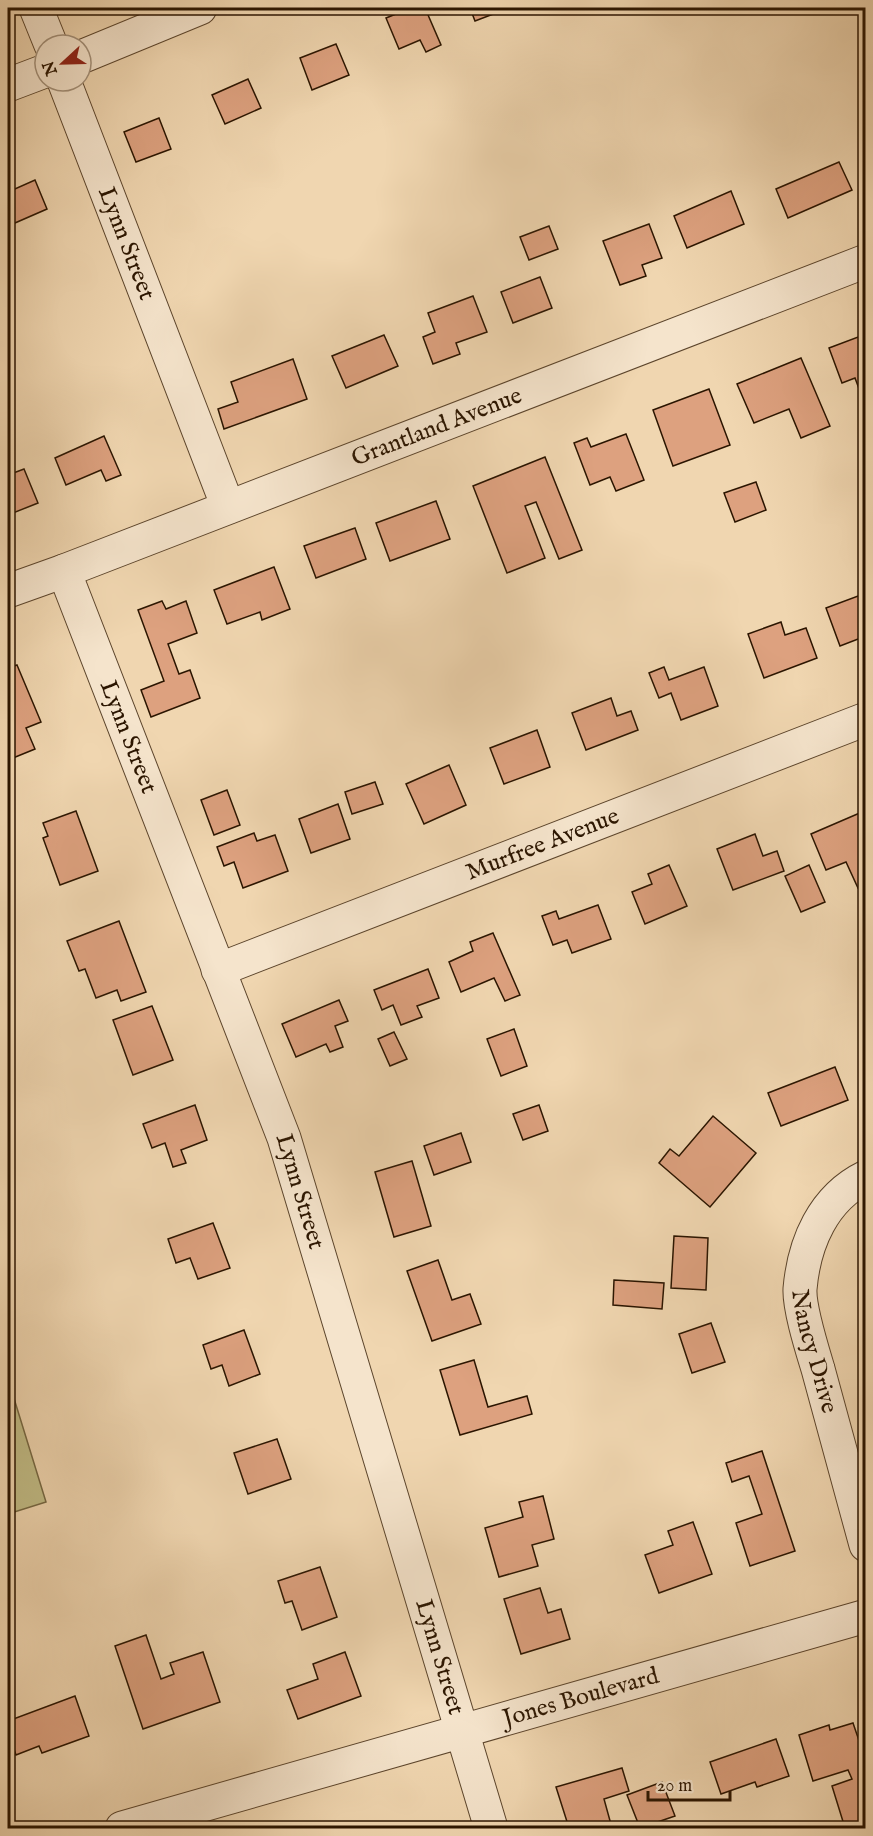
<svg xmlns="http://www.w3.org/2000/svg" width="873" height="1836" font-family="'IM FELL English',serif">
<rect width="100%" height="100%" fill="#f0d6b0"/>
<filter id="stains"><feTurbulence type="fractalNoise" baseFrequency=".00333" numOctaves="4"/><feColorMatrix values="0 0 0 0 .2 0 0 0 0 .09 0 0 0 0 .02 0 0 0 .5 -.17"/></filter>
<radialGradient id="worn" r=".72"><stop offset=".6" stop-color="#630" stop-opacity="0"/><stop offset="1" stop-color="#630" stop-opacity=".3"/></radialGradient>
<polygon fill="#c1bc86" stroke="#766843" stroke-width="1.5" points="8,1379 46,1502 8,1514"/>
<g fill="#dda17f" stroke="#2b1500" stroke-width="1.5">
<polygon points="411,8 425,8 441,45 426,52 420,40 399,49 386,18"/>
<polygon points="470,8 509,8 475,21"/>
<polygon points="336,44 349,75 312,90 300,58"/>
<polygon points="248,79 261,108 225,124 212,95"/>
<polygon points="159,118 171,149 136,162 124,132"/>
<polygon points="839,162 852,190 788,218 776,189"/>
<polygon points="35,180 47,209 8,226 8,192"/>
<polygon points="731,191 744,224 687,248 674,216"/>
<polygon points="649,224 662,258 642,265 646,276 620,285 603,241"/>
<polygon points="549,226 558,249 529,260 520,237"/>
<polygon points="540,277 552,308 513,323 501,292"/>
<polygon points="473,296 487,332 456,343 460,354 433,364 423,337 435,332 428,313"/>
<polygon points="866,334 866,392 861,394 855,378 842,383 829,348"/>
<polygon points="384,335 398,366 346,388 332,356"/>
<polygon points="801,358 830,426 801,438 789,409 754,423 737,384"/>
<polygon points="293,359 307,399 224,429 218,409 238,402 231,382"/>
<polygon points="709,389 730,445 673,466 653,410"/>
<polygon points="626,434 644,480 616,491 610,477 590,485 574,443 587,438 591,447"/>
<polygon points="104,436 121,475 106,481 101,470 66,485 55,458"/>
<polygon points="545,457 582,550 559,559 536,502 525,506 545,558 507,573 473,486"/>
<polygon points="24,469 38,503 8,515 8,475"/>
<polygon points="756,482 766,510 735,522 724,493"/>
<polygon points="436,501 450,539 390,561 376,523"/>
<polygon points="355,528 366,559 316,578 304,546"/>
<polygon points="274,567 290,609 262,620 260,612 227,624 214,590"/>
<polygon points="866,593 866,636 840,646 826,608"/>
<polygon points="162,601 166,609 186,601 197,633 168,644 179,674 190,670 200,698 151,717 141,690 164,681 138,610"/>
<polygon points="781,622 785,635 806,628 817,658 764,678 748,634"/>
<polygon points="17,665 41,722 26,728 35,749 13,758 8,746 8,668"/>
<polygon points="664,667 669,680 704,667 718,706 681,720 671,693 659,698 649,673"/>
<polygon points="611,698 617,716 631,711 638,730 586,750 572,713"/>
<polygon points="537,730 550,767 504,784 490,748"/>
<polygon points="449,765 466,805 424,824 406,784"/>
<polygon points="375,782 383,804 352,814 345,792"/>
<polygon points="227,790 240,825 214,835 201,800"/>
<polygon points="338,804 350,839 311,853 299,819"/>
<polygon points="76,811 98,871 60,885 43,838 48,836 43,823"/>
<polygon points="862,812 866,819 866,885 858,888 846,862 826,870 811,834"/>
<polygon points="254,833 257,841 275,835 288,871 243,888 234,862 224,866 217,847"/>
<polygon points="755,834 763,856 777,851 784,871 733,890 717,849"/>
<polygon points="669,865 687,906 645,924 632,892 652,884 648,874"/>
<polygon points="809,865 825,902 801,912 785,876"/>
<polygon points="598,905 611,939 572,953 567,940 553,945 542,916 556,911 559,919"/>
<polygon points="119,921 146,992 121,1001 117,990 96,998 85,969 79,971 67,941"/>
<polygon points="493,933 520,995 505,1001 494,978 461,992 449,962 473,951 470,942"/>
<polygon points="428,969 439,998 417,1006 422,1017 401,1025 393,1005 382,1010 374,990"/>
<polygon points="339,1000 348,1021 335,1026 343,1047 330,1052 326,1044 296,1057 282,1024"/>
<polygon points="152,1006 173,1060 133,1075 113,1020"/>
<polygon points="514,1029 527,1066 501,1076 487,1039"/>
<polygon points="394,1032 407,1059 390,1066 378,1039"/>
<polygon points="835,1067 848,1100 781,1126 768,1093"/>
<polygon points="195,1105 207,1140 181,1150 186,1163 173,1167 165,1143 152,1148 143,1124"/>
<polygon points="539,1105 548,1131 523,1140 513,1114"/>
<polygon points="713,1116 756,1153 710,1207 659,1163 670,1149 679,1156"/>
<polygon points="461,1133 471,1162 434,1175 424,1146"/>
<polygon points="412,1161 431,1226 394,1237 375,1172"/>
<polygon points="213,1223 230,1268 198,1279 190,1258 176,1263 168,1239"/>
<polygon points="674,1236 708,1238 706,1290 671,1288"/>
<polygon points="438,1260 452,1300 470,1294 481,1324 432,1341 407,1271"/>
<polygon points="614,1280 664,1283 662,1309 613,1305"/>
<polygon points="711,1323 725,1362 692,1373 679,1334"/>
<polygon points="244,1330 260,1374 229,1386 222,1365 211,1369 203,1345"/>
<polygon points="474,1360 488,1407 527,1396 532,1414 460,1435 440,1370"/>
<polygon points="277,1439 291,1479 248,1494 234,1453"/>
<polygon points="762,1451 795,1551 750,1566 736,1523 762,1514 749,1476 732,1482 726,1463"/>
<polygon points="543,1496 554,1539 532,1545 538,1566 499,1577 485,1528 523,1517 519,1502"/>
<polygon points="693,1522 712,1574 659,1593 645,1555 673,1545 668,1531"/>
<polygon points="320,1567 337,1617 302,1630 292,1601 285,1603 278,1581"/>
<polygon points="540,1588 548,1613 561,1609 570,1639 521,1654 504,1599"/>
<polygon points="146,1635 161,1679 174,1674 170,1663 203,1652 220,1702 143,1729 115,1646"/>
<polygon points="345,1652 361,1696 298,1719 287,1690 318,1679 313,1664"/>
<polygon points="75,1696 89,1736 42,1753 39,1746 16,1755 8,1731 8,1721"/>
<polygon points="853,1723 866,1761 866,1827 845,1828 832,1786 852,1779 848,1770 813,1781 799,1735 829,1725 830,1730"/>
<polygon points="776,1739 789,1776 757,1787 755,1782 721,1794 710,1762"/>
<polygon points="622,1768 629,1791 604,1799 612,1828 586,1828 586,1826 569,1828 556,1787"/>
<polygon points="662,1782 675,1816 640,1828 627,1795"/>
</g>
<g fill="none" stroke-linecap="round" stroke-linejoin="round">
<defs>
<g id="minor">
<polyline points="36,8 51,45"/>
<polyline points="81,57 200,8"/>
<path id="s1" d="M64,81L228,507"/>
<polyline points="8,85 45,71"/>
<path id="s2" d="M64,571L284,1138L491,1828"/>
<path id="s3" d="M8,591L64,571L866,261"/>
<path id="s4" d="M218,970L866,719"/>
<path id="s5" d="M866,1177C823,1198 804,1243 800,1289C799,1308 812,1349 818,1369C834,1428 850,1487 866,1545"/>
<path id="s6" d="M122,1828L866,1616"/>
</g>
</defs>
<use href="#minor" stroke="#5c452c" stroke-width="35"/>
<use href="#minor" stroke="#f5e4cc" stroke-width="33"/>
</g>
<g text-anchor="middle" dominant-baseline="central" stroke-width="5" stroke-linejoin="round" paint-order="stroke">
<g font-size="24" fill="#2b1500" stroke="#f5e4cc">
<text stroke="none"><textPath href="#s1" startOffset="174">Lynn Street</textPath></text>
<text stroke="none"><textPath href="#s3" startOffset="459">Grantland Avenue</textPath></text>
<text stroke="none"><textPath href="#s2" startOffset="178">Lynn Street</textPath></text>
<text stroke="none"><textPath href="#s4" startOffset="348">Murfree Avenue</textPath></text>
<text stroke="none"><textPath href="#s2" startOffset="664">Lynn Street</textPath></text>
<text stroke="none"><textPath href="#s5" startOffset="200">Nancy Drive</textPath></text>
<text stroke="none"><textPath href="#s2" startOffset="1150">Lynn Street</textPath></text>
<text stroke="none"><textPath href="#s6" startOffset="477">Jones Boulevard</textPath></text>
</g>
</g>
<rect width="873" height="1836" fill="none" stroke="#f0d6b0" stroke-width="30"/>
<rect x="9" y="9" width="855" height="1818" fill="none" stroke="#2b1500" stroke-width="3"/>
<rect x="15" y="15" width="843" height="1806" fill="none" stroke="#2b1500" stroke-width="1.5"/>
<g transform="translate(63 63) rotate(248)"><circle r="28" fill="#f5e4cc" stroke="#a4917a" stroke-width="1.5"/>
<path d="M0-4.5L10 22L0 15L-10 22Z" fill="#8f2418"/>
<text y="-9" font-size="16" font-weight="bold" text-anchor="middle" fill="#2b1500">N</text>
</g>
<path d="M648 1791v9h82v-9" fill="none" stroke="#2b1500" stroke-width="3"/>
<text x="657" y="1791" font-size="18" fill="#2b1500" stroke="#f5e4cc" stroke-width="4.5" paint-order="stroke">20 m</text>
<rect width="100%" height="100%" filter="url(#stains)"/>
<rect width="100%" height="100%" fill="url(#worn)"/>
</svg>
